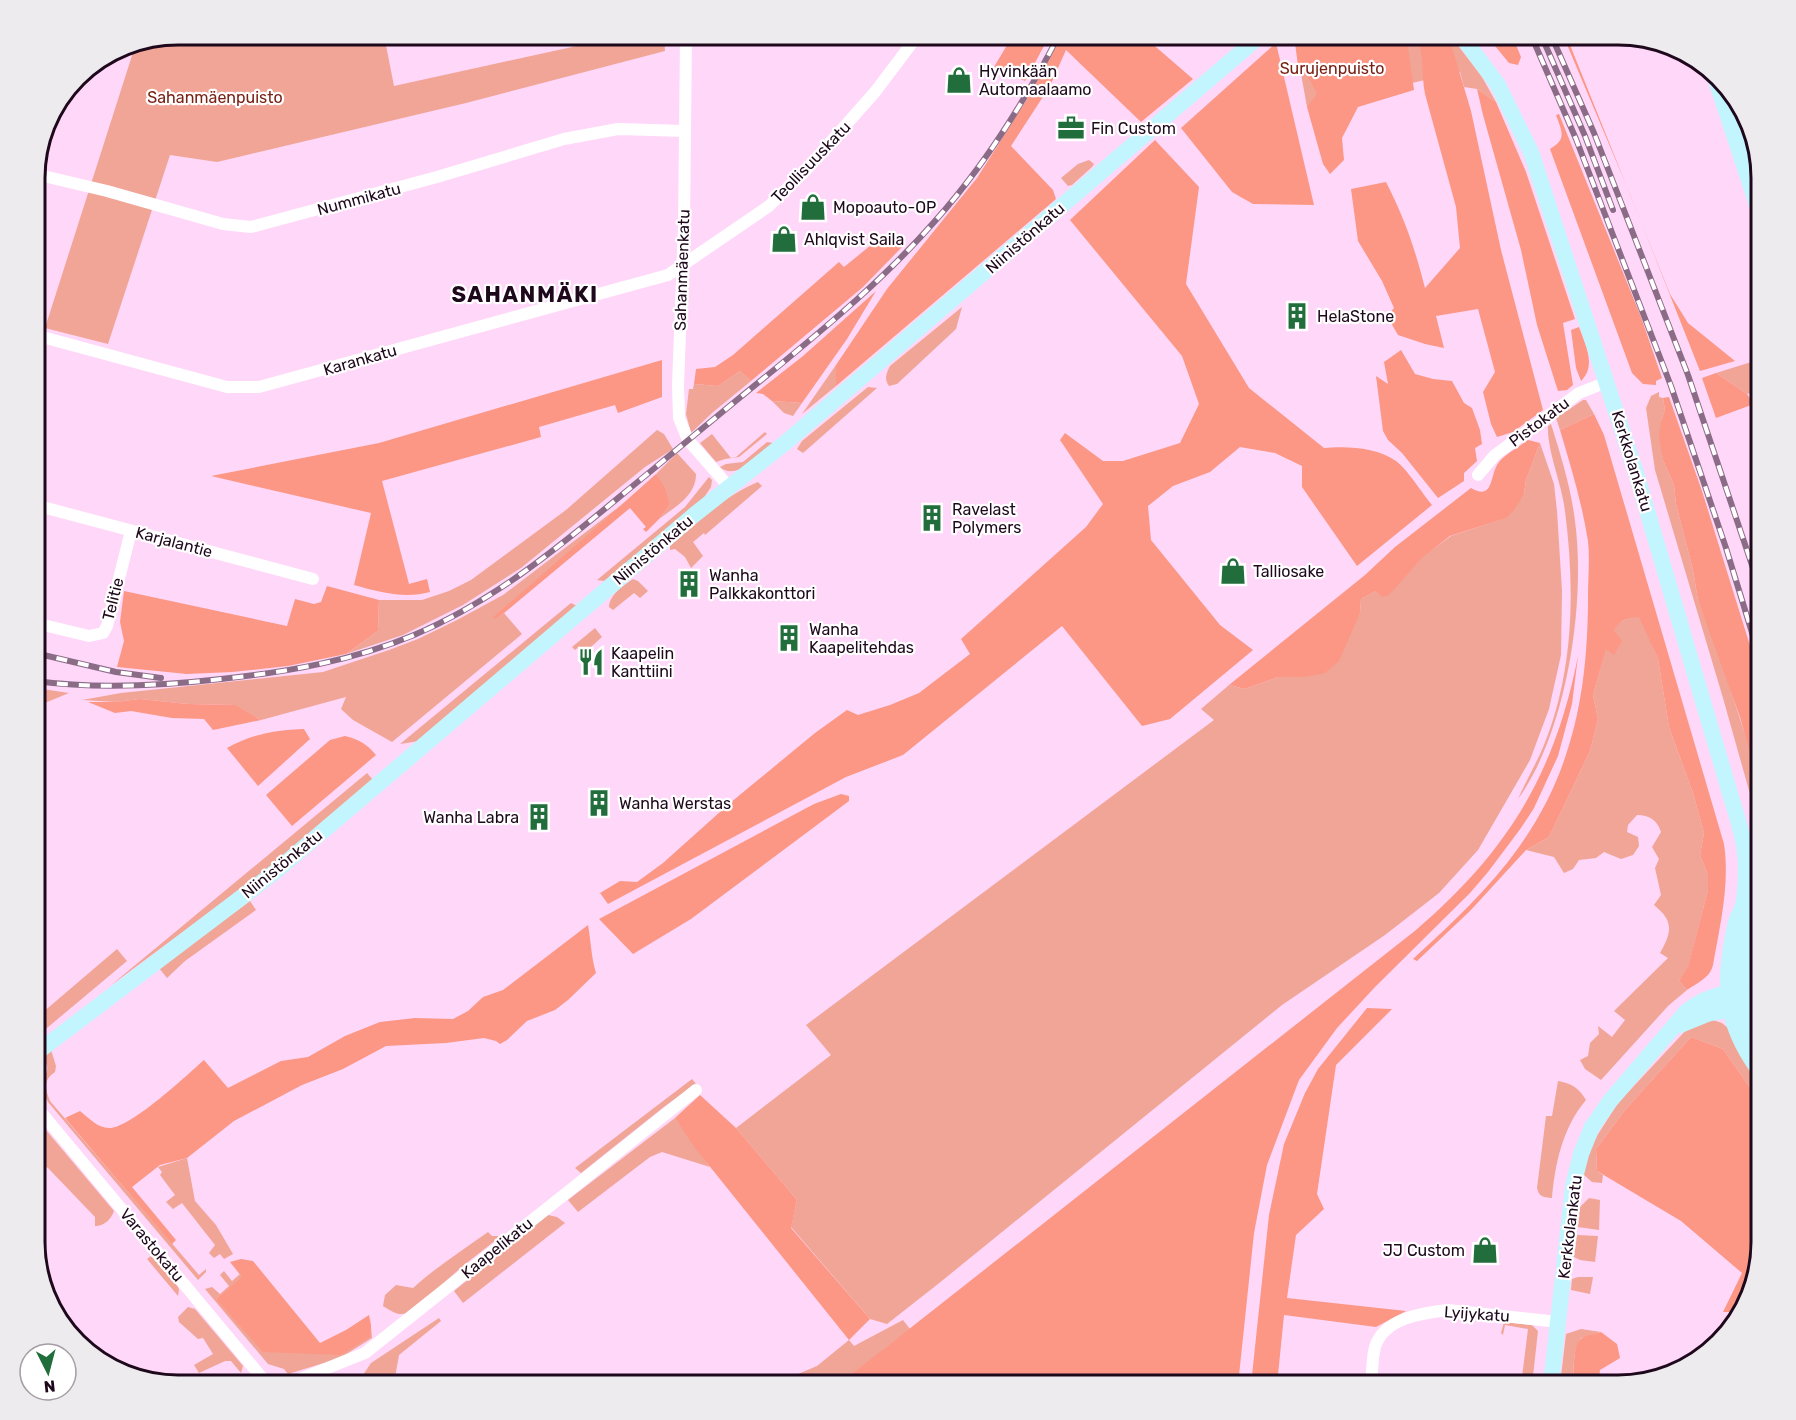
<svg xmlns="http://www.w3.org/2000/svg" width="1796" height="1420" font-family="Rubik,sans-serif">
<rect width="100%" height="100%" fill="#ffd7f9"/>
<g fill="#f1a596">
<polygon points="178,35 384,35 394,86 627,35 664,35 665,51 466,103 217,162 170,155 108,344 45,328 136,43"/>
<polygon points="1294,35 1450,35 1482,77 1496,102 1477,89 1464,87 1460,72 1307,107"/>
<polygon points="1089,160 1094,164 1092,167 1072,185 1068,186 1061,178 1078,164"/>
<path d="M962,307L956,329L897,384L889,386C884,379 886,374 890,366Z"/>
<polygon points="1761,359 1761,374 1754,377 1758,391 1747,394 1716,373"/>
<polygon points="836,365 836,386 802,414"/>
<polygon points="740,371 751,381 712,413 691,433 686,414 689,389 693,389 694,384 718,386"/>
<polygon points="868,387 877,388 803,453 797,449 802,441"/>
<polygon points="1659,392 1659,397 1663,398 1665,410 1661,421 1663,460 1674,485 1676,504 1693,570 1698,600 1720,657 1753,759 1761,792 1761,833 1723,698 1655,470 1646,408 1651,396"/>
<polygon points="1583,400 1586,400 1594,414 1560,430 1556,418"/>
<polygon points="772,401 802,403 793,416 784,413"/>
<path d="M1551,424C1561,456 1571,488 1575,521C1586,603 1567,731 1518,799C1526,781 1536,764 1544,745C1574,671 1575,589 1565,511C1562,484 1547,451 1548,426Z"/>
<polygon points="657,430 664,434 673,449 645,467 521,568 463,605 403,635 346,654 378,631 379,600 422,600 449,591 471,580 566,510"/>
<polygon points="765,432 767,434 739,457 725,459 716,462 700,443 712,434 731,458 736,457"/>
<path d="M767,442L773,443C760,453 737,482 720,467L726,464L743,462Z"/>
<polygon points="1540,443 1554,484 1557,511 1562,591 1561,655 1549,709 1530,760 1478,850 1439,893 1385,935 1282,1005 938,1284 887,1324 870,1319 791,1227 797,1200 736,1128 831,1055 806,1025 1214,720 1201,709 1229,685 1245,689 1278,677 1304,677 1351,630 1360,613 1361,599 1376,591 1451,536 1505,518 1524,494 1526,480"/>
<path d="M677,453L696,474C696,496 675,507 659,519L670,505L656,474Z"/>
<polygon points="709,477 712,480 711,487 703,499 604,581 597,580 685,507"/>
<path d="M758,482L762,486L705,535L704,533L693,542L703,556L691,568L685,557L675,549L670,550V546C698,522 724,496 758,482Z"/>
<polygon points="624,503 497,618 504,613 522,634 392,742 353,720 341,709 346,697 261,720 234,705 188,704 140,699 115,702 82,700 121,693 323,672 389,650 418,639 457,620 503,595"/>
<path d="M633,579L638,581L648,591L640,598L634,593L613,610L609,607C610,594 623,586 633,579Z"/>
<polygon points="571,603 577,606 419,741 400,744"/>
<path d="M1629,617H1640L1658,659L1669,727L1693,793L1704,833L1700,855L1708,875V890L1688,968L1679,981L1687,990L1668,1006L1601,1080L1585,1069L1580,1060L1588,1056L1590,1043L1599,1034L1598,1026L1612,1037L1625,1020L1614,1011L1668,958L1660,953C1672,932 1674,921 1654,905L1661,895L1655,868L1659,859L1652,847L1661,832C1657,820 1649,815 1637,815L1628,825L1627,832L1638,837L1639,846L1633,855L1621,859L1604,852L1596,858L1579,860L1573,869L1564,873L1554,857L1526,850L1549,837L1590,751L1598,719L1593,695L1606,648L1617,624Z"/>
<polygon points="595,628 602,637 582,655 577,648 575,650 572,647"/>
<polygon points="35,688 69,693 35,707"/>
<polygon points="367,773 374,781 262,873 110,986"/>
<polygon points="250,901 256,910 185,961 167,978 159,968"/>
<polygon points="117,949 127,961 35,1038 35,1019"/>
<polygon points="1713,1020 1722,1023 1728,1028 1761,1081 1761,1104 1723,1049 1691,1037 1625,1110 1596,1149 1597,1171 1603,1175 1602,1183 1592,1182 1583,1174 1593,1142 1618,1103 1688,1028"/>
<path d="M51,1050L56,1066L55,1072C43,1080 45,1088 50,1101L199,1275L206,1269V1272L198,1280L48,1102C45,1096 42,1090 43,1083C46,1069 51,1071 43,1056Z"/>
<polygon points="692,1079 696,1084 693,1086 665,1106 581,1173 575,1168"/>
<path d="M1558,1081C1571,1083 1579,1088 1586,1100C1563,1127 1555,1163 1552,1198C1543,1197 1539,1197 1537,1188L1546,1116H1552Z"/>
<path d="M35,1117L114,1211C111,1219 105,1226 95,1226V1217L48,1168L44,1166L35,1174Z"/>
<polygon points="675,1118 710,1167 662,1152 650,1157 578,1212 568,1200"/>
<polygon points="187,1158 195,1201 216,1225 233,1254 224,1259 220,1254 214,1258 209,1253 215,1245 182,1203 173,1209 166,1202 175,1195 160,1175 162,1172 158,1167"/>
<polygon points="1589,1198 1600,1200 1599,1230 1578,1227 1580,1207"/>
<polygon points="548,1215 557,1217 565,1223 463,1303 454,1291"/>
<path d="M488,1232L492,1236H501L464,1265L413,1310C400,1318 395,1313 383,1306L385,1295L396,1285L413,1288C436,1267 463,1250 488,1232Z"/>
<polygon points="1577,1235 1598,1236 1595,1262 1580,1260 1574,1257"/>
<polygon points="151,1256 178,1287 179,1290 178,1296 147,1259"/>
<polygon points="224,1271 232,1281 240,1274 243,1277 216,1299 341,1355 371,1325 370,1315 372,1338 340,1358 288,1374 284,1369 268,1364 205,1289 212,1287 220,1294 229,1286 220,1275"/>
<polygon points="1578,1277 1593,1277 1590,1294 1571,1290 1572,1279"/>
<polygon points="188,1307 195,1309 243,1366 241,1373 231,1361 225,1361 199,1373 194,1365 213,1354 203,1338 198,1339 179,1322 178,1317"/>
<polygon points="439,1318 441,1321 399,1355 394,1383 406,1385 354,1385 359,1381 371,1363"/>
<polygon points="903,1320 910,1329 884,1349 848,1385 772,1385 817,1366 849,1340 854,1346"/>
<polygon points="1504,1322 1532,1325 1538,1331 1532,1385 1521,1385 1528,1329 1505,1325 1503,1335 1501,1333"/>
<path d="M1581,1329L1601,1332L1581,1338C1571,1352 1575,1369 1573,1385H1560L1566,1334Z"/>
</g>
<g fill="#fb9784">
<polygon points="1013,35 1050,35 1025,81 994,67"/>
<polygon points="1062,35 1142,35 1193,79 1141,122 1066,50 1050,86 1011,146 1053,190 1056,199 836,386 836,365 887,289 977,178 1031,93"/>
<polygon points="1294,35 1406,35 1414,90 1358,107 1342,138 1344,160 1330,174 1323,164 1307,107 1317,94 1310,80 1298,66"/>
<path d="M1416,35H1446L1449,37L1471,111L1501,250L1543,410L1513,432L1497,437L1491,424L1483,392L1495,372L1478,309L1436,316L1444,348L1425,344L1398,335L1387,316L1394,308L1382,281L1358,241L1351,189L1386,182C1405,219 1415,249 1425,288L1460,248L1456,207L1425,94C1421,74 1425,54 1416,35Z"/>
<polygon points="1486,35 1512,35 1521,57 1518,65 1509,63"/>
<polygon points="1563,35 1566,35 1670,294 1688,323 1735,361 1700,371 1630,194"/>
<polygon points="1276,43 1314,205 1253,204 1232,192 1181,128"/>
<polygon points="1477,89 1496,102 1526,172 1575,319 1563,323 1573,385 1567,390 1558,391 1537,325 1521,250 1483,115"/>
<path d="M1559,114L1641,317L1662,378L1656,381V385L1643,384L1632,373L1550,149C1567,139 1562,132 1556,115Z"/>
<path d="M1155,140L1199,187L1186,284L1249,388L1324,448C1346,446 1377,447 1396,461C1407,469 1422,493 1432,505L1357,566L1302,487V466L1275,453L1240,447L1210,472L1173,486L1148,506L1151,540L1220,625L1253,650L1170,719L1142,726L1062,626L903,755L846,777L608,904L600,893L620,881L637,882L663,863L730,803L815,733L847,710L858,715L890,705L919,693L970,654L961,639L1086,527L1103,504L1060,440L1065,433L1103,461H1123L1180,443L1199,404L1182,356L1070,220Z"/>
<polygon points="881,237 902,247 863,287 751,381 740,371 718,386 694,384 696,369 715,367 733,355 839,262 844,267"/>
<polygon points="876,291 847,339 802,403 772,401 763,394 756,393 803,356"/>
<path d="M1579,327C1585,344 1597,366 1581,381L1576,368L1571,330Z"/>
<polygon points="1401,350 1415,374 1433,379 1452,381 1464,403 1472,408 1480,430 1482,444 1475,448 1477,461 1464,473 1464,481 1438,498 1402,453 1388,440 1383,431 1376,376 1388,384 1384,362"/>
<path d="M662,360V397L618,413L615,405L539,427L541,437L382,481L409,584L427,579L430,592C404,599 379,592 354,585L371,513L211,476L379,443Z"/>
<polygon points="1716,373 1747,394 1754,404 1716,418 1702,378"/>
<polygon points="1669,397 1702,491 1761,681 1761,792 1740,717 1698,600 1693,570 1676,504 1674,485 1663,460 1659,437 1661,421 1665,410 1663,398"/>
<path d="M1594,414L1604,435L1724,844C1730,885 1720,925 1713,965C1710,978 1697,983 1687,990L1679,981L1688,967L1708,890V875L1700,855L1704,833L1693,793L1669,727L1658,659L1639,617C1627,617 1619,620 1614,631L1622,641L1614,655L1606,649L1593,695L1598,719L1590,751L1549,837L1526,850L1470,911L1417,961L1413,959C1450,925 1490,888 1519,847C1574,770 1588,688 1588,596C1588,578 1590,559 1588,541C1582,503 1571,467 1560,430Z"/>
<path d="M1528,440L1540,443L1526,480L1524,494L1514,510L1506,518L1450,536L1422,558L1389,595L1382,597L1376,591L1361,599L1360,613L1339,661L1325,673L1304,677H1278L1245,689L1229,685L1365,575L1395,547L1471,488C1493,501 1490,477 1497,465C1503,455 1519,447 1528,440Z"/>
<polygon points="656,474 665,488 670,505 659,519 646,532 643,529 646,527 630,508 504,613 497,618 492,618 582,540"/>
<polygon points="327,586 379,600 378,631 346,654 288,666 232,672 187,674 117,667 124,641 120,622 124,591 287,626 295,599 314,604 321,602"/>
<path d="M1578,656L1572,704L1558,756L1534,808L1521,828L1488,872L1470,893L1375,987L1337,1028L1299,1080L1267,1165L1254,1233L1238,1385H838L1416,930C1507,852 1555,774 1578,656Z"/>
<polygon points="140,699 188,704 235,705 261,720 213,730 204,719 172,718 131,711 115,713 88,702 115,702"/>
<path d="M304,729L310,739L258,786L227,748C251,734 277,730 304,729Z"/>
<path d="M345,736C358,739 367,744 376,755L292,826L266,795L330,740Z"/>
<polygon points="841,794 849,796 849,801 691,919 633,954 599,919 814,804"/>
<path d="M588,925C591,941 591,957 596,973L568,1000L555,1010L527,1021L507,1040L500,1044L496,1041L484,1038L446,1043L386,1046L343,1069L302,1085L234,1121L187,1158L160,1165L132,1187L176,1240L172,1244L65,1118L80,1111C89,1118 98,1129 111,1128C134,1125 186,1076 204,1060L228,1088L281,1061L308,1057L345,1036L380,1022L415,1018L453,1019L468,1011L483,997L503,990Z"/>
<polygon points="1367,1008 1392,1009 1336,1065 1317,1194 1324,1209 1296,1235 1287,1298 1406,1311 1376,1327 1284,1315 1277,1385 1251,1385 1269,1215 1284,1144 1305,1093 1318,1069"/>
<polygon points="1691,1037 1723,1049 1761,1104 1761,1242 1751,1297 1741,1312 1723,1312 1742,1273 1681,1221 1597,1171 1596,1149 1625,1110"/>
<polygon points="700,1095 736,1128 797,1200 791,1228 870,1319 849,1340 695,1148 675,1118"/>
<polygon points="241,1259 253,1261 320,1343 346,1330 369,1315 371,1325 370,1337 341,1355 263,1352 216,1299 242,1277 230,1262"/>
<path d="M1601,1332L1617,1344L1620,1358L1600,1370L1598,1385H1573C1575,1374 1571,1345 1582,1338C1586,1335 1596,1334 1601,1332Z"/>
</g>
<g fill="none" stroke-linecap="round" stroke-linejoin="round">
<g stroke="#fff" stroke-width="12">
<polyline points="686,35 684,227 678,385 679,418 688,440 730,488"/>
<polyline points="35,174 107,191 223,224 251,227 437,177 564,139 618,129 685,131"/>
<polyline points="35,335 227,387 259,387 668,275 769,206 805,171 875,92 918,35"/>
<polyline points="1478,475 1495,455 1579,393 1607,382"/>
<polyline points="35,505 313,579"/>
<polyline points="35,623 89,636 103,633 107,626 131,531"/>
<polyline points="35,1105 268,1385"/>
<polyline points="285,1385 365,1353 696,1090"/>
<path d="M1371,1385C1372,1374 1372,1359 1375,1347C1384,1318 1422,1313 1448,1310L1558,1322"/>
</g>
<g stroke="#c2f5fe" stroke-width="16">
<path d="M1461,35L1498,85L1531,152L1636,473L1731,797C1738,820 1746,844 1746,869C1746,880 1745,894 1743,905C1741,912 1736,919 1735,926C1722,985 1724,1024 1761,1073"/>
<polyline points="1713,71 1761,217"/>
<path d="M1743,906C1750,938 1743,959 1743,990C1743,1010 1753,1030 1761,1047"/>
<polyline points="1680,1025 1707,1014 1741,1007"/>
<polyline points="35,1054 275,872 694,515 785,443 1261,35"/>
<path d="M1551,1385L1573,1186L1581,1154L1592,1127L1610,1101L1686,1012C1703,997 1721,994 1743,991"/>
</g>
<defs>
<g id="rail">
<polyline points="1531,35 1576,139 1671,386 1726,548 1761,662"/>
<polyline points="1541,35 1585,136 1613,210"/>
<polyline points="1551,35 1594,133 1688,375 1761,592"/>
<polyline points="35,653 116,672 161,678"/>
<path d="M35,681C96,689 160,686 221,679C287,672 352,661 414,635C504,597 576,532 651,471C692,437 733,403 775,369C831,323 887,276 935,221C985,165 1025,101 1059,35"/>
</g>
</defs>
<use href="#rail" stroke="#8b6c87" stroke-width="6"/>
<use href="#rail" stroke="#fff" stroke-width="4" stroke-dasharray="11" stroke-linecap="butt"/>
</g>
<defs>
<symbol id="shop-bare" viewBox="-9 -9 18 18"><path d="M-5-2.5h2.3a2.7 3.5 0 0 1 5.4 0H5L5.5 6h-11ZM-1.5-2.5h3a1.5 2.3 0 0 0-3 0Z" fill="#216d3b" stroke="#fff" stroke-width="2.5" paint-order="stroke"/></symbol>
<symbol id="office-bare" viewBox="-9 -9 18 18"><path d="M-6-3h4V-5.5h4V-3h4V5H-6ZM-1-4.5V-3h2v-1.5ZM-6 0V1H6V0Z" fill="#216d3b" stroke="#fff" stroke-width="2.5" paint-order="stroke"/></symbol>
<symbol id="building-bare" viewBox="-9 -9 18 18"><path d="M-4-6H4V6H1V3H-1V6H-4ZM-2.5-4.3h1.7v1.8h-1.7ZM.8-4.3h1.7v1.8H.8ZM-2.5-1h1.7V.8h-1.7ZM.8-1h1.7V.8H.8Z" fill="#216d3b" stroke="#fff" stroke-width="2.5" paint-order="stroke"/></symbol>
<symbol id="restaurant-bare" viewBox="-9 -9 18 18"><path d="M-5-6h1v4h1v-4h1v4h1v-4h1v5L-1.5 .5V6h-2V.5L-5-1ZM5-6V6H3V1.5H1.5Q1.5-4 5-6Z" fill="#216d3b" stroke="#fff" stroke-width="2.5" paint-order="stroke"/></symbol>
</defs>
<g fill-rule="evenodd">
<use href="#shop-bare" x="940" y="61" width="38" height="38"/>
<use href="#office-bare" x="1052" y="109" width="38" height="38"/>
<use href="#shop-bare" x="794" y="188" width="38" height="38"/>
<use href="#shop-bare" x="765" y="220" width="38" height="38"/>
<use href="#building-bare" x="1278" y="297" width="38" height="38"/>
<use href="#building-bare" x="913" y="499" width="38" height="38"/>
<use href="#shop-bare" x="1214" y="552" width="38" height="38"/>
<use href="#building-bare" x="670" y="565" width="38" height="38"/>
<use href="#building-bare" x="770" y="619" width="38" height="38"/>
<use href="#restaurant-bare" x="572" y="643" width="38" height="38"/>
<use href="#building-bare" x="580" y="784" width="38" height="38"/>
<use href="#building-bare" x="520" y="798" width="38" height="38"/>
<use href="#shop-bare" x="1466" y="1231" width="38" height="38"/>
</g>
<g text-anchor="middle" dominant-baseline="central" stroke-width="4.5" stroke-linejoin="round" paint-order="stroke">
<g font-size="16" fill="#792115" stroke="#fff">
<text x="1332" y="68">Surujenpuisto</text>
<text x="215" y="97">Sahanmäenpuisto</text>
</g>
<g font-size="16" fill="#1e081c" stroke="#fff" text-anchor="start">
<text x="979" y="71">Hyvinkään<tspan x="979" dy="18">Automaalaamo</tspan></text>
<text x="1091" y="128">Fin Custom</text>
<text x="833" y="207">Mopoauto-OP</text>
<text x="804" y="239">Ahlqvist Saila</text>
<text x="1317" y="316">HelaStone</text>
<text x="952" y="509">Ravelast<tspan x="952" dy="18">Polymers</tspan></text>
<text x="1253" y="571">Talliosake</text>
<text x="709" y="575">Wanha<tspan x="709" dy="18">Palkkakonttori</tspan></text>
<text x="809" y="629">Wanha<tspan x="809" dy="18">Kaapelitehdas</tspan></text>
<text x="611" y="653">Kaapelin<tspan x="611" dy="18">Kanttiini</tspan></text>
<text x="619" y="803">Wanha Werstas</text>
<text x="519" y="817" text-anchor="end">Wanha Labra</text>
<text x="1465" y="1250" text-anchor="end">JJ Custom</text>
</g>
<g font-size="16" fill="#1e081c" stroke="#fff">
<text transform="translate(811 162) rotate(-46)">Teollisuuskatu</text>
<text transform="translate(359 199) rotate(-15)">Nummikatu</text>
<text transform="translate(1025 238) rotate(-41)">Niinistönkatu</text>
<text transform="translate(682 270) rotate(-88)">Sahanmäenkatu</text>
<text transform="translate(360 360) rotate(-16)">Karankatu</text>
<text transform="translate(1539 422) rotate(-37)">Pistokatu</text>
<text transform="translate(1632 461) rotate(73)">Kerkkolankatu</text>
<text transform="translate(174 542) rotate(15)">Karjalantie</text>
<text transform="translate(653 550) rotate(-40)">Niinistönkatu</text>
<text transform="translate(113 599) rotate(-76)">Telitie</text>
<text transform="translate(282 864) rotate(-39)">Niinistönkatu</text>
<text transform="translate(1570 1227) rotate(-83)">Kerkkolankatu</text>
<text transform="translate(152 1245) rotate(50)">Varastokatu</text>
<text transform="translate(497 1248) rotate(-39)">Kaapelikatu</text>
<text transform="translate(1477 1314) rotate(4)">Lyijykatu</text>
</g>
<g font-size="22" font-weight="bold" letter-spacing="1.5" fill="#1e081c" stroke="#fff">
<text x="525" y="294">SAHANMÄKI</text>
</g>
</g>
<path d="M0 0H1796V1420H0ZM178 45H1618A133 133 0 0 1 1751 178V1242A133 133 0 0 1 1618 1375H178A133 133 0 0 1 45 1242V178A133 133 0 0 1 178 45Z" fill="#edebed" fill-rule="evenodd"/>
<path fill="none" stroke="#1e081c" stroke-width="3" d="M178 45H1618A133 133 0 0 1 1751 178V1242A133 133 0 0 1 1618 1375H178A133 133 0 0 1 45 1242V178A133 133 0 0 1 178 45Z"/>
<g transform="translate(48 1372) rotate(174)"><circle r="28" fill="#ffffff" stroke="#a59ca4" stroke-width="1.5"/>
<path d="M0-4.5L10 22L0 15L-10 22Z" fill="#216d3b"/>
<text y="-9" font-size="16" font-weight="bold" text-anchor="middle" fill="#1e081c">N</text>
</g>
</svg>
